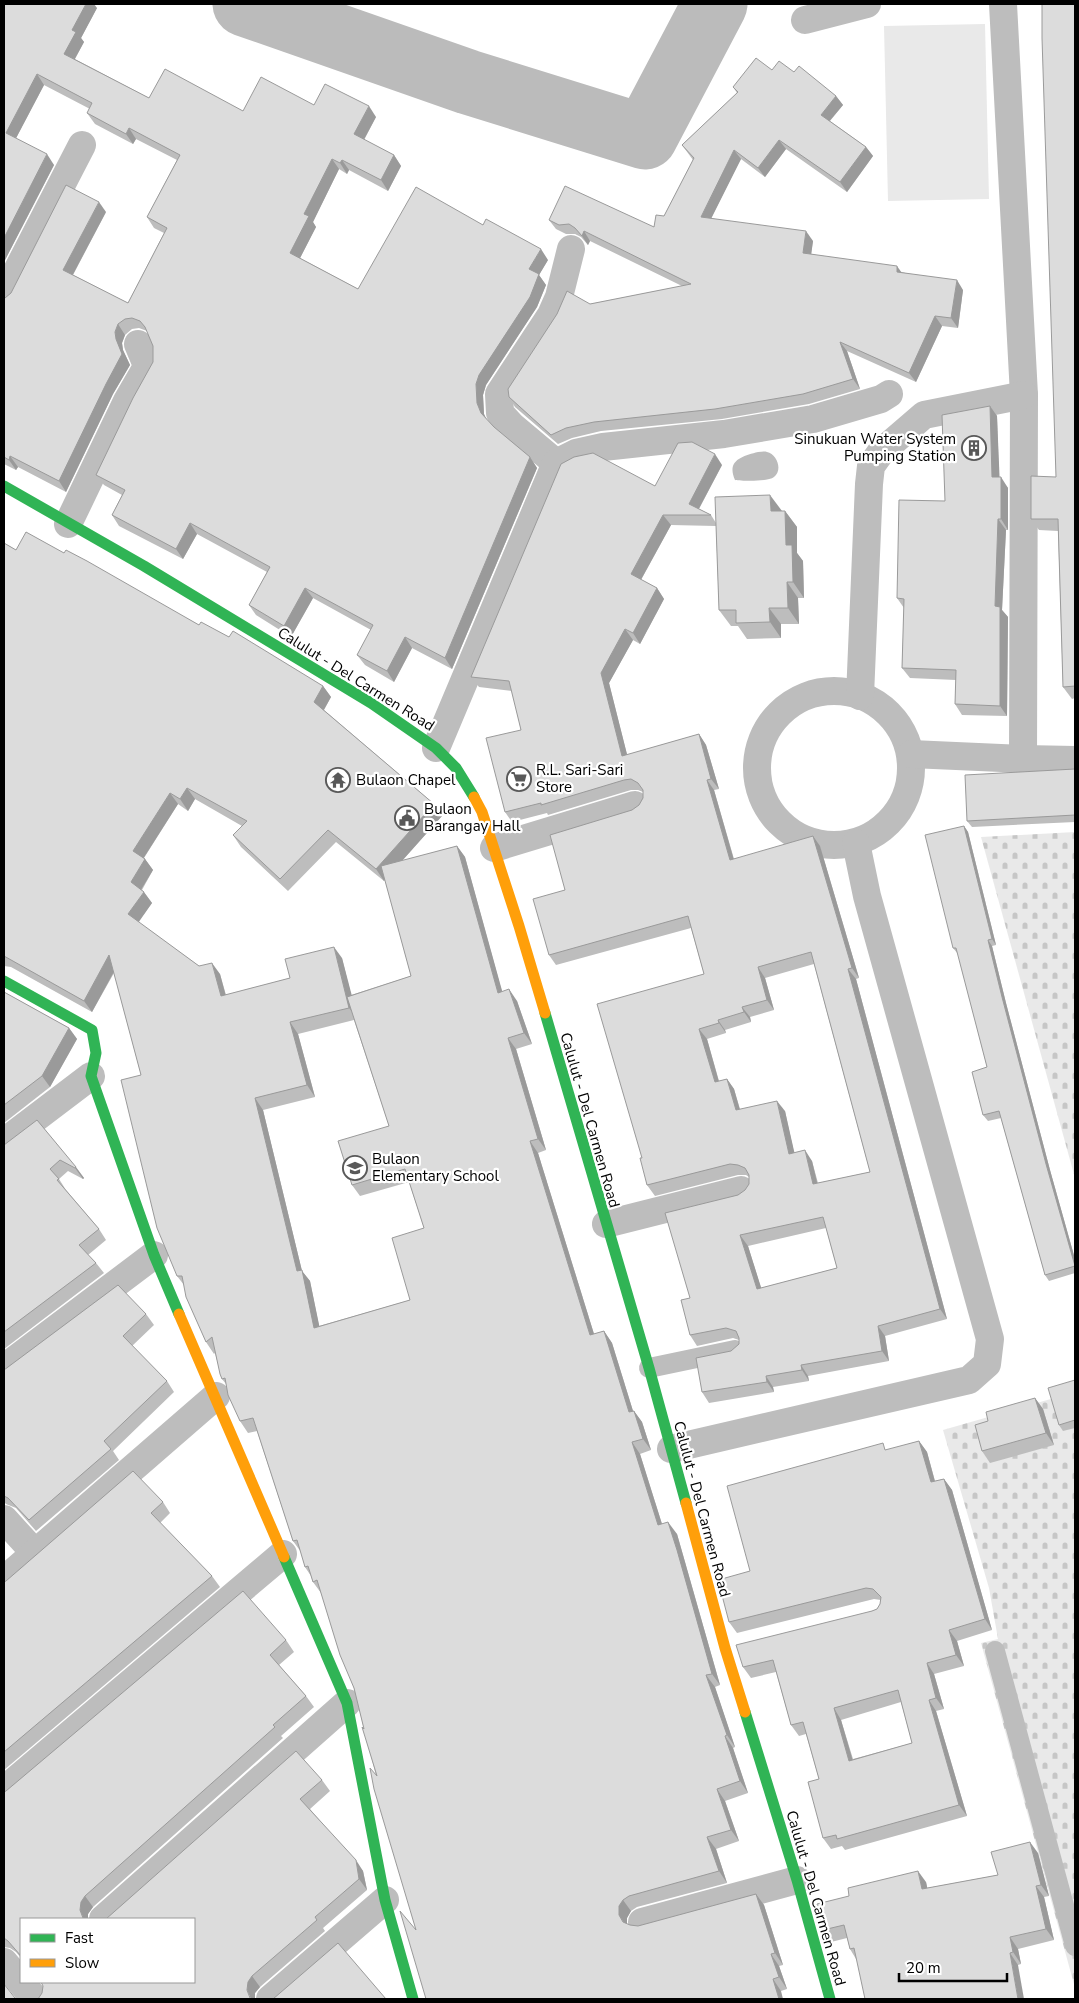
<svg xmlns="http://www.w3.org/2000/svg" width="1079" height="2003" font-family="'Nunito Sans',sans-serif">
<defs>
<pattern id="cemetery-stones" width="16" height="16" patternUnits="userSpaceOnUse" patternTransform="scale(1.25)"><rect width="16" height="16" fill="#e9e9e9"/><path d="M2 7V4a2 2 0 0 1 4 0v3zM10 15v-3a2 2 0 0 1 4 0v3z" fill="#c6c6c6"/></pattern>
</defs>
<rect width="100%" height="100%" fill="#fff"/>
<g fill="url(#cemetery-stones)">
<polygon points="1075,832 1075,1178 981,837"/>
<polygon points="1075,1392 1075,1988 981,1643 998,1639 989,1588 943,1430"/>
</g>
<polygon fill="#e9e9e9" points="985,24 989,199 888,201 884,26"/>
<path fill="#bbb" d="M758,452C761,452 764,451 767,452C777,454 783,470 774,477C768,482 742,481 735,480C726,460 743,456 758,452Z"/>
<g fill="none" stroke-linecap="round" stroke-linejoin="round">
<polyline stroke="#bbb" stroke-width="65" points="245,4 468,82 645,137 715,4"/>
<g stroke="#bdbdbd" stroke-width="20">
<polyline points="649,1368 735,1350"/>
<polyline points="995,1651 1075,1946"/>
</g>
<g stroke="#bdbdbd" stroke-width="28">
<polyline points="1003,4 1024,395 1023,759"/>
<polyline points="805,20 867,4"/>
<polyline points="4,296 82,145"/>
<polyline points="556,463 512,426 500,413 499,394 551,315 559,297 571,249"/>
<polyline points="68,524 127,401 145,370 146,363 138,344"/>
<circle cx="834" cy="768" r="77"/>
<polyline points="860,696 869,484 871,466 881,452 924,415 1024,395"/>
<polyline points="436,748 556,463 576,453 603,447 724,434 813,419 881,399 889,394"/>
<polyline points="911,754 1023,759 1075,760"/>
<polyline points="494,848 635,805"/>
<polyline points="4,1142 91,1076"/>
<polyline points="606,1224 741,1190"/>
<polyline points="4,1368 154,1255"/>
<polyline points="671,1449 969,1380 987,1364 990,1339 867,896 856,843"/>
<polyline points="4,1519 35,1553"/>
<polyline points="4,1580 216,1396"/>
<polyline points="4,1790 283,1554"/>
<polyline points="103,1919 347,1703"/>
<polyline points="642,1922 797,1880"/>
<polyline points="4,1962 35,1999"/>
<polyline points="270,1999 385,1900"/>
</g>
<g stroke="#30b455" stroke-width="11">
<polyline points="4,486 144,566 371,703 436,748 456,768 474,797"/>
<polyline points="4,981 92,1030 96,1053 91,1076 154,1255 179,1314"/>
<polyline points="545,1013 649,1368 686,1503"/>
<polyline points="284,1557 347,1703 385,1900 413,1999"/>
<polyline points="745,1712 797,1880 830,1999"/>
</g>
<g stroke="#ff9f0a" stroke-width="11">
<polyline points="474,797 482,812 519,926 545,1013"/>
<polyline points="179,1314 284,1557"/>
<polyline points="686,1503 725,1648 745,1712"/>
</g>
</g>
<g fill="#bdbdbd" fill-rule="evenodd">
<polygon points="4,4 97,8 81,38 84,42 75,59 149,98 243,111 314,105 376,117 364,140 394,155 401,166 388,191 349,170 347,174 339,169 313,222 316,227 300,258 358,289 548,260 539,275 546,285 537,307 486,385 483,395 484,414 486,419 494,427 530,457 537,468 452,669 412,648 394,682 365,665 357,655 371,630 313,598 291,637 256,615 249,605 267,572 197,534 183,559 119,526 112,515 122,495 104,485 96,475 153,362 153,346 147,331 139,328 132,329 125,335 122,343 123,350 130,365 113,394 66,492 18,467 16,470 4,464 4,299 5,298 106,212 73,275 128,303 164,233 154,228 147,217 177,160 136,139 133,144 95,124 87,113 90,109 44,85 16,138 54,165 4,262"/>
<polygon points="1075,4 1075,698 1072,699 1063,687 1058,531 1039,530 1031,519 1056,477"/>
<polygon points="772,70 794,72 836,96 843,105 830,121 866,147 873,156 847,192 786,149 765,177 741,159 711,218 813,241 811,254 902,272 963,290 958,328 942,326 916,382 847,351 860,389 809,404 722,419 601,431 572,438 558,444 515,407 509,397 590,304 682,286 590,241 588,245 581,237 575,234 566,234 556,229 549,220 654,227 664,216 693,160 682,145 737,93 733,87"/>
<polygon points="990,406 997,416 999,477 1008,488 1008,530 1006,530 1002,610 1008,617 1007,716 962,715 955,704 956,680 910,678 902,668 904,608 897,598 945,501"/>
<path d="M722,465L699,509L711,515L716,523L785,511L797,527V553L803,561L804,598H798L799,624H781V638L747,639L738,626H731L719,610L716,526L671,525L641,580L657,588L664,599L640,644L633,640L609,683L627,755L699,734L706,745L719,789L714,790L734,859L820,846L859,978L856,979L947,1319L885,1336L889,1361L808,1376L809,1381L773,1387L774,1392L709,1403L702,1392L731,1351L739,1344V1340L733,1338L697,1346L690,1335V1298L738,1195L745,1190L749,1184V1177L746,1175H738L655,1196L647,1185L642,1158L704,974L691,928L556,965L549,955L565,890L632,810L639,805L643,798V792L638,790H631L548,815L547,813L512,822L505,812L521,730L512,691L479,687L471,677L655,486ZM814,964L870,1172L818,1183L812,1161L794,1153L785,1111L740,1109L734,1089L727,1079L719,1081L707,1039L726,1033L725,1030L751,1022L750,1017L774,1010L765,978ZM826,1228L837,1268L761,1288L748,1246Z"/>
<path d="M4,543L16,550L64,553L199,625L229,637L323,686L331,697L324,710L434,804L442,816L402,861L457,846L465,857L502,992L517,1001L532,1044L516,1049L546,1150L538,1153L594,1334L604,1331L612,1343L633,1411H634L642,1422L651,1450L640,1454L662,1524L677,1534L685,1562L720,1685L715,1687L735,1747L733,1748L748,1793L725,1801L739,1841L716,1849L727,1883L637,1907L631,1911L627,1918V1924L630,1925L638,1926L756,1894L764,1905L783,1965L779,1966L787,1989L781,1991L416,1930L364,1729L354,1688L321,1593L313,1582L311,1576L305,1567L301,1552L293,1541L257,1431L248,1433L240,1421L226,1384L222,1379L215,1353L214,1354L206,1342L184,1285L177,1276L141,1075L114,973L92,1012L11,967L4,966ZM195,799L242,826L233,835L241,847L288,891L336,842L384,881L385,880L411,976L351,995L342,958L290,978L226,995L220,974L199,966L138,922L152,903L142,890L153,870L145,859L144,858L178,804L188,811ZM354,1020L389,1126L352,1185L360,1196L409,1182L424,1228L410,1300L319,1326L310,1281L302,1271L263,1110L315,1097L298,1034Z"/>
<polygon points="1075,769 1075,822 972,827 967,821"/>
<polygon points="964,826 968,832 996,945 992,946 1006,1003 1050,1170 1075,1259 1075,1273 1049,1281 1045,1275 1001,1118 988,1121 983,1115 987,1067 958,954 953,948"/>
<polygon points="4,992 69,1028 77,1039 50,1087 4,1123"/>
<polygon points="37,1120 84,1178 83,1179 68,1171 59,1179 66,1190 99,1229 106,1240 88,1255 96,1263 104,1273 4,1349 4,1145"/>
<polygon points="146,1314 154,1325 132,1346 167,1381 174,1392 113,1451 119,1460 36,1531 16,1508 6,1504 4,1502 4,1370"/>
<polygon points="1075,1380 1075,1428 1063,1431 1059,1425"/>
<polygon points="1035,1398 1043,1409 1054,1445 990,1463 982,1451 988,1421"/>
<path d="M919,1441L927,1452L935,1481L944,1479L952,1490L992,1630L957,1641L964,1666L934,1674L944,1709L936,1711L967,1816L845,1850L842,1846L831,1849L823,1838L819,1779L806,1734L799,1736L791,1725L776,1672L751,1678L743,1667L872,1611L877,1609L880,1604L881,1600L874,1599L737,1633L729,1622L750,1571L888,1450ZM901,1702L912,1743L853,1759L841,1720Z"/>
<polygon points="163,1502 170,1513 160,1523 212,1576 220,1587 4,1770 4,1582"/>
<polygon points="286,1640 294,1652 279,1665 306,1696 314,1707 281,1736 283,1738 93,1907 88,1914 88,1919 21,1919 21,1958 16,1952 10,1948 4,1947 4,1792"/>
<polygon points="322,1780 330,1791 310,1809 363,1871 367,1890 323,1928 325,1931 260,1987 255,1993 106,1919"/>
<polygon points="1038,1853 1049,1896 1044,1897 1054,1940 1018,1949 1021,1964 1018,1965 856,1959 850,1949 847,1938 831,1942 823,1930 926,1882 927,1888 998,1875"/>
</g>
<g fill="#9a9a9a">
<polygon points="86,4 94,4 97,8 81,38 84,42 72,64 64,54 72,30"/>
<polygon points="37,74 44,85 13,144 6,133"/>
<polygon points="836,96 843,105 827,124 821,115"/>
<polygon points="369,106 376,117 361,145 354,134"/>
<polygon points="129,128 136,139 133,144 126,134"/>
<polygon points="779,140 786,149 765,177 758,168"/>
<polygon points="866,147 873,156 847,192 840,182"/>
<polygon points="734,150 741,159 707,227 701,217"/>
<polygon points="47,154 54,165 4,262 4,238"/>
<polygon points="394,155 401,166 388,191 381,180"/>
<polygon points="332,159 339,169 313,222 316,227 297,264 290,253 304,214"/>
<polygon points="342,160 349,170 347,174 340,163"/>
<polygon points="99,202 106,212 70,280 63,270"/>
<polygon points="584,231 590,241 588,245 582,236"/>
<polygon points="806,231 813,241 810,263 803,253"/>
<polygon points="541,249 548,260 539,275 546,285 537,307 486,385 483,395 484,414 489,424 481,413 477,403 476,384 479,375 529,269"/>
<polygon points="897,266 904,276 897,272"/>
<polygon points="957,280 963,290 958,328 951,318"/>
<polygon points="935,316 942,326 916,382 909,373"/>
<polygon points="118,324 125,335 122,343 123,350 130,365 113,394 66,492 59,481 116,339 115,332"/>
<polygon points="840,342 847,351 860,389 853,379"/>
<polygon points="990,406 997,416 1000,488 992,477"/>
<polygon points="715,454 722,465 696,514 689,504"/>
<polygon points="10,456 18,467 16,470 9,460"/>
<polygon points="530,457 537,468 452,669 445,658"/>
<polygon points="1001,477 1008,488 1008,530 1001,519"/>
<polygon points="770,495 782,511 771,511"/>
<polygon points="785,511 797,527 797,553 803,561 804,598 793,582 786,545"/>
<polygon points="663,515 671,525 638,585 631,574"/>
<polygon points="998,519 1006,530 1002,610 1008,617 1007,716 1000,706 995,606"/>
<polygon points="190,523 197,534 183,559 176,549"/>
<polygon points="787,582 798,598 799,624 788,608"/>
<polygon points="305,588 313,598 291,637 284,626"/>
<polygon points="657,588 664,599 640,644 633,633"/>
<polygon points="769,608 781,624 781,638 770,622"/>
<polygon points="625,629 633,640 609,683 630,766 622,756 601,673"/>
<polygon points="405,637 412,648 394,682 387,671"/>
<polygon points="323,686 331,697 322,713 314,702"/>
<polygon points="699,734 706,745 719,789 711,779"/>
<polygon points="707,780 714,790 737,871 730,860"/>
<polygon points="187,788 195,799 188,811 180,799"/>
<polygon points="170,793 178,804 141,862 133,851"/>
<polygon points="434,804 442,816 384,881 376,869"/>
<polygon points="964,826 968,832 996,945 992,939"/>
<polygon points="813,836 820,846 859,978 852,968"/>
<polygon points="457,846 465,857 506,1005 498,993"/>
<polygon points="145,859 153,870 139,893 131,882"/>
<polygon points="144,892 152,903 136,926 128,914"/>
<polygon points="988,940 992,946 1006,1003 1050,1170 1075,1259 1075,1267 1046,1164 1002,997"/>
<polygon points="334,947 342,958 358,1019 349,1008"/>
<polygon points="109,955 117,966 92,1012 84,1001"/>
<polygon points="212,963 220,974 229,1008 221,996"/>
<polygon points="758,967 765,978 774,1010 767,1000"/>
<polygon points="848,969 856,979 947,1319 940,1309"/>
<polygon points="509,989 517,1001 532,1044 524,1033"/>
<polygon points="742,1007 750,1017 751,1022 744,1012"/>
<polygon points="718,1020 725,1030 726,1033 719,1023"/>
<polygon points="290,1022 298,1034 315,1097 307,1085"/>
<polygon points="69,1028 77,1039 50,1087 42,1076"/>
<polygon points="699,1029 707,1039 722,1093 715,1082"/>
<polygon points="508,1038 516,1049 546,1150 538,1139"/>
<polygon points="727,1079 734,1089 743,1121 736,1110"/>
<polygon points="255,1098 263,1110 302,1271 310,1281 322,1339 314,1328 297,1271"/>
<polygon points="777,1101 785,1111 797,1164 789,1154"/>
<polygon points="530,1141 538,1153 598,1347 590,1335"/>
<polygon points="805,1150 812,1161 820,1195 813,1184"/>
<polygon points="76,1167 84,1178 83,1179 75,1168"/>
<polygon points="740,1235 748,1246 765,1300 757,1289"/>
<polygon points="878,1326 885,1336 889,1361 882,1351"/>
<polygon points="604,1331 612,1343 637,1424 629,1412"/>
<polygon points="801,1365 808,1376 809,1381 802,1370"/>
<polygon points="766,1376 773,1387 774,1392 767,1382"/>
<polygon points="1035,1398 1043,1409 1054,1445 1046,1433"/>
<polygon points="634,1411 642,1422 651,1450 643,1439"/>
<polygon points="919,1441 927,1452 938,1493 931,1482"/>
<polygon points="632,1442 640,1454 666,1537 658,1525"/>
<polygon points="944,1479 952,1490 992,1630 985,1619"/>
<polygon points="668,1522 677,1534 685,1562 720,1685 712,1674"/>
<polygon points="949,1630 957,1641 964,1666 956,1655"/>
<polygon points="927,1663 934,1674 944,1709 936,1698"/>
<polygon points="706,1675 715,1687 735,1747 727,1735"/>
<polygon points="929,1700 936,1711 967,1816 959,1805"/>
<polygon points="834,1708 841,1720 856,1772 849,1761"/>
<polygon points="725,1736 733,1748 748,1793 740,1781"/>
<polygon points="717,1789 725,1801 739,1841 731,1830"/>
<polygon points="707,1837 716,1849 727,1883 719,1871"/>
<polygon points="1030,1842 1038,1853 1049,1896 1041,1885"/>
<polygon points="356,1860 363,1871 367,1890 359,1879"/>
<polygon points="918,1871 926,1882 930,1900 922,1889"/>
<polygon points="1036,1886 1044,1897 1054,1940 1046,1929"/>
<polygon points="756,1894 764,1905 783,1965 775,1953"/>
<polygon points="85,1896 93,1907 88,1914 88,1919 84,1919 80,1910 81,1902"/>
<polygon points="623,1900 631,1911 627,1918 627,1927 631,1933 619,1915 619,1906"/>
<polygon points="1010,1937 1018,1949 1021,1964 1013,1952"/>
<polygon points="1010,1953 1018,1965 1024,1999 1018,1999"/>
<polygon points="771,1954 779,1966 787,1989 779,1977"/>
<polygon points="252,1976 260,1987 255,1993 255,1999 251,1999 247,1990 248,1982"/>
<polygon points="773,1979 781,1991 783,1999 779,1999"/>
</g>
<g fill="#dcdcdc" stroke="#9a9a9a" fill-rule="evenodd">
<polygon points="4,4 86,4 72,30 76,32 64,54 149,98 165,69 243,111 261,77 314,105 325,84 369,106 354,134 394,155 381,180 342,160 340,163 332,159 304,214 309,216 290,253 358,289 416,187 483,225 486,219 541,249 529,269 539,274 530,297 479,375 476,384 477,403 481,413 494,427 530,457 445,658 405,637 387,671 357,655 373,625 305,588 284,626 249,605 270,567 190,523 176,549 112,515 125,490 96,475 133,398 153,362 153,346 145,327 140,321 132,318 125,319 118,324 115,332 116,339 122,354 106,384 59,481 10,456 9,460 4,457 4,299 5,298 11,293 66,185 99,202 63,270 128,303 167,228 147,217 180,155 129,128 126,134 87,113 92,103 37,74 6,133 47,154 4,238"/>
<polygon points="1042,4 1075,4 1075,686 1063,687 1058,519 1031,519 1031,476 1056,477 1042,38"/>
<polygon points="756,58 772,70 779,61 794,72 799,66 836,96 821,115 866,147 840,182 779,140 758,168 734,150 701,217 806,231 803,253 897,266 897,272 957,280 951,318 935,316 909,373 840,342 853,379 803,394 715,409 594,422 566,428 551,435 509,397 508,389 557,314 567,291 590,304 691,284 584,231 582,236 575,228 569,224 559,225 549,220 565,186 654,227 656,215 664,216 694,158 682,145 738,92 733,87"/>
<polygon points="990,406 992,477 1001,477 1001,519 998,519 995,606 1000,607 1000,706 955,704 956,670 902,668 904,599 897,598 899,500 945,501 942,415"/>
<path d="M692,442L715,454L689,504L711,515H663L631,574L657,588L633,633L625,629L601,673L622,756L699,734L711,779L707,780L730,860L813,836L852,968L848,969L940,1309L878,1326L882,1351L801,1365L802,1370L766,1376L767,1382L702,1392L696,1358L731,1351L739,1344V1338L736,1331L726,1328L690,1335L681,1300L690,1298L665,1213L738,1195L745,1190L749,1184V1175L745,1168L738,1165L730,1164L647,1185L640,1158H642L597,1004L704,974L688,916L549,955L533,899L565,890L550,835L632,810L639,805L643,798V790L638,783L631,779L624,780L541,805V803L505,812L486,738L521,730L509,681L471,677L561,464L574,457L593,453L655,486L678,443ZM811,952L870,1172L813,1184L805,1150L789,1154L777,1101L736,1110L727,1079L715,1082L699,1029L719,1023L718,1020L744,1012L742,1007L767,1000L758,967ZM823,1217L837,1268L757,1289L740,1235Z"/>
<polygon points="770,495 771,511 785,511 786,545 792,545 793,582 787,582 788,608 769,608 770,622 736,623 736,610 719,610 715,497"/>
<polygon points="26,532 64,553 66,550 87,561 199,625 201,622 229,637 233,631 323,686 314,702 434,804 376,869 328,830 280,879 233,835 247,821 187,788 180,799 170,793 133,851 145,859 131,882 144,892 128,914 199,966 212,963 221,996 290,978 285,959 334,947 349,1008 290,1022 307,1085 255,1098 297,1271 302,1270 314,1328 410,1300 392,1238 424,1228 405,1169 352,1185 338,1141 389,1126 347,997 411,976 381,866 457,846 498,993 509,989 524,1033 508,1038 538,1139 530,1141 590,1335 604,1331 629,1412 634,1411 643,1439 632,1442 658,1525 668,1522 677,1550 712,1674 706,1675 727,1735 725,1736 740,1781 717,1789 731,1830 707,1837 719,1871 629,1896 623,1900 619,1906 619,1915 623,1922 630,1925 638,1926 756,1894 775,1953 771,1954 779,1977 773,1979 779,1999 426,1999 400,1911 416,1930 374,1789 370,1768 377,1776 362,1727 364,1729 354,1688 340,1655 317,1580 313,1582 308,1566 305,1567 297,1540 293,1541 253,1418 240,1421 228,1395 225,1378 222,1379 220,1374 212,1337 206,1342 186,1297 182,1276 177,1276 157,1228 121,1080 141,1075 109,955 84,1001 4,956 4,543 16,550"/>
<polygon points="1075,769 1075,815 967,821 965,775"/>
<polygon points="964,826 992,939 988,940 1002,997 1046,1164 1075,1266 1045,1275 999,1111 983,1115 972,1072 987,1067 956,948 953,948 925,835"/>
<polygon points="4,992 69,1028 42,1076 4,1105"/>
<polygon points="37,1120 76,1167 75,1168 60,1160 50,1169 59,1179 57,1180 99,1229 79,1245 96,1263 4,1332 4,1145"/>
<polygon points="118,1285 146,1314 123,1336 167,1381 104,1441 111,1449 29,1520 8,1498 4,1496 4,1370"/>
<polygon points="1075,1380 1075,1420 1059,1425 1048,1388"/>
<polygon points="1035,1398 1046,1433 982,1451 975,1425 988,1421 986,1412"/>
<path d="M919,1441L931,1482L944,1479L985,1619L949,1630L956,1655L927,1663L936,1698L929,1700L959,1805L837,1839L836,1835L823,1838L808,1782L819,1779L803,1722L791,1725L773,1660L743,1667L736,1645L872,1611L877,1609L880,1604L881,1597L873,1589L866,1588L729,1622L718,1580L750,1571L727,1486L883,1443L885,1450ZM898,1690L912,1743L849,1761L834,1708Z"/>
<polygon points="133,1471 163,1502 151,1513 212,1576 4,1752 4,1582 6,1581"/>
<polygon points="243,1591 286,1640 270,1655 306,1696 273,1725 275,1727 85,1896 81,1902 80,1910 83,1918 85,1919 21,1919 21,1956 8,1941 4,1938 4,1792 6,1791"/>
<polygon points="296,1751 322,1780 300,1799 356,1860 359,1879 315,1917 317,1920 252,1976 248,1982 247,1990 250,1998 252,1999 38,1999 42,1993 43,1986 41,1982 194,1982 194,1919 106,1919"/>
<polygon points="1030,1842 1041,1885 1036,1886 1046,1929 1010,1937 1013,1952 1010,1953 1018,1999 865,1999 854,1948 850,1949 844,1925 823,1930 817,1904 849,1896 848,1888 918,1871 922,1889 998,1875 991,1852"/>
<polygon points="338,1943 386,1999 273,1999"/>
<polygon points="4,1984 15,1998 17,1999 4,1999"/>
</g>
<defs>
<symbol id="building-ring" viewBox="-11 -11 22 22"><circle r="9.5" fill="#fff" stroke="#595959" stroke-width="1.5"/><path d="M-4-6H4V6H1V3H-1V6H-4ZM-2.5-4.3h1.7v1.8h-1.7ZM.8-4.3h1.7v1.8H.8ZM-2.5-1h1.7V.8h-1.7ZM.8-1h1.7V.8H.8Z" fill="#595959"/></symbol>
<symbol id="supermarket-ring" viewBox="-11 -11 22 22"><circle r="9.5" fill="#fff" stroke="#595959" stroke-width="1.5"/><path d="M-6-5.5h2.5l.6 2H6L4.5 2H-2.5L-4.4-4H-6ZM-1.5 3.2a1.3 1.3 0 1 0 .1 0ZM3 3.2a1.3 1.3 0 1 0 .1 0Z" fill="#595959"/></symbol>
<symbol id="temple-ring" viewBox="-11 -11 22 22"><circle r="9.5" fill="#fff" stroke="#595959" stroke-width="1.5"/><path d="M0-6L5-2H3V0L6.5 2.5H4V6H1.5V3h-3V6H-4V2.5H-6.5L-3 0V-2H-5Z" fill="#595959"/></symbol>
<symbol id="civic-ring" viewBox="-11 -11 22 22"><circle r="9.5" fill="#fff" stroke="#595959" stroke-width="1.5"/><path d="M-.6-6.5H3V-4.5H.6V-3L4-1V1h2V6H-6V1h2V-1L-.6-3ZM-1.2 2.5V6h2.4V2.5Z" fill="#595959"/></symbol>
<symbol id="school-ring" viewBox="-11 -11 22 22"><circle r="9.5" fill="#fff" stroke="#595959" stroke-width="1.5"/><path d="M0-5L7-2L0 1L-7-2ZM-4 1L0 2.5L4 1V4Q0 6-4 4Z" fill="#595959"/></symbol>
</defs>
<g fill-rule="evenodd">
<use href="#building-ring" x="960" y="434" width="28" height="28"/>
<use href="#supermarket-ring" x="505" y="765" width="28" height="28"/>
<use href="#temple-ring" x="324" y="766" width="28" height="28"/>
<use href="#civic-ring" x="393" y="804" width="28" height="28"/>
<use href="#school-ring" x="341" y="1154" width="28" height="28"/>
</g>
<g text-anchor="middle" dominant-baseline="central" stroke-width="4.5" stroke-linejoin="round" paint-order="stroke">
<g font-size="15" fill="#000" stroke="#fff" text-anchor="start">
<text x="956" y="439" text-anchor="end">Sinukuan Water System<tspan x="956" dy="17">Pumping Station</tspan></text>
<text x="536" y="770">R.L. Sari-Sari<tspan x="536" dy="17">Store</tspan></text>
<text x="356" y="780">Bulaon Chapel</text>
<text x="424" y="809">Bulaon<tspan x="424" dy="17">Barangay Hall</tspan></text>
<text x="372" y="1159">Bulaon<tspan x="372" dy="17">Elementary School</tspan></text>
</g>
<g font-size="15" fill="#000" stroke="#fff">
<text transform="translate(356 679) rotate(32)">Calulut - Del Carmen Road</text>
<text transform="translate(590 1120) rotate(74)">Calulut - Del Carmen Road</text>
<text transform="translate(702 1509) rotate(75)">Calulut - Del Carmen Road</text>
<text transform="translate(816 1898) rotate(74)">Calulut - Del Carmen Road</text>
</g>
</g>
<rect width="1079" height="2003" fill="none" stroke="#000000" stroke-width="10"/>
<rect x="20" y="1918" width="175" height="65" fill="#ffffff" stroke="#999999"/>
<rect x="30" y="1934" width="25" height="8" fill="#30b455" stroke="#999999"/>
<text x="65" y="1943" font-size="15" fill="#000000">Fast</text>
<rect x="30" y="1959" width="25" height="8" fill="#ff9f0a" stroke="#999999"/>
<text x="65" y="1968" font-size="15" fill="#000000">Slow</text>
<path d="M899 1973v8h108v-8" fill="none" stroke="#000000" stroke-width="2.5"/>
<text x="906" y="1973" font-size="15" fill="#000000" stroke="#ffffff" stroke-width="4" paint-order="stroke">20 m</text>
</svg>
